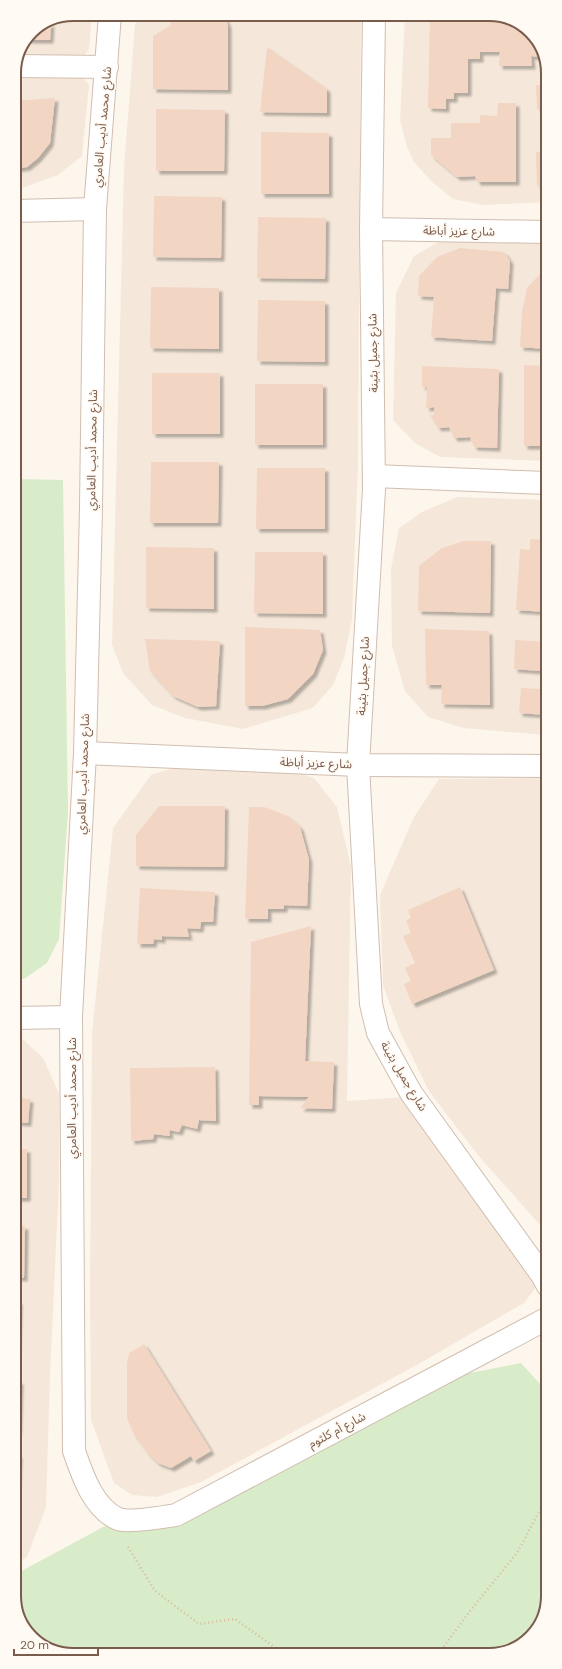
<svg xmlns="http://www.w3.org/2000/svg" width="562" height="1669" font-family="'DM Sans','Noto Sans Arabic',sans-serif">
<defs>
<filter id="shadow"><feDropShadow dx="3.5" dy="3.5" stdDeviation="1" flood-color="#0004"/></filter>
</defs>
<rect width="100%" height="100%" fill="#fdf6ec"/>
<g fill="#f5e8da">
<polygon points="73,14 92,14 89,49 81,60 19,59 31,31"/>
<polygon points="140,14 361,14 358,464 352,620 344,658 333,685 313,708 243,729 185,718 152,705 123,673 112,645 124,168 135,25"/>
<polygon points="405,14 493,14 528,28 546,58 546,202 483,205 453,199 431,181 414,162 407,147 400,120"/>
<polygon points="14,74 81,74 89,85 82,156 58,175 22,188 14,188"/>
<polygon points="546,238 547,461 440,457 415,443 393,420 396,293 414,256 442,240"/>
<polygon points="457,497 547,500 547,735 463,728 428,717 405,691 392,646 391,569 399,528 422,512"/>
<polygon points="189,763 288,769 314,778 337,807 351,866 347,1101 403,1097 540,1282 524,1303 422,1362 201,1482 157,1497 132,1495 114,1483 91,1420 90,1290 92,1034 113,828 151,775"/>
<polygon points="547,778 548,1234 477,1154 429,1091 400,1032 383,985 380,895 414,817 439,779"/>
<polygon points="15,1035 19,1036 43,1058 59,1094 59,1181 50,1375 46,1507 27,1557 16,1563"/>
</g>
<g fill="#d8ecc9">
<polygon points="15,479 63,480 68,812 59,939 47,963 24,979 15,979"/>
<polygon points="521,1363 548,1393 548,1596 536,1632 504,1653 69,1655 34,1641 16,1611 16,1574 118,1519 147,1519 428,1381"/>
</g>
<g fill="#f3d5c3" filter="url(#shadow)">
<polygon points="169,14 216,14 225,18 228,25 228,90 153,89 153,36 171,25"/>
<polygon points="430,14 493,14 528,28 546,58 546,63 542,66 542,57 531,56 532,66 499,66 500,52 480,52 480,59 468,59 468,93 454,93 454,99 446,99 446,109 428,108"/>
<polygon points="51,23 50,40 27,40 31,31"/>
<polygon points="267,47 327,89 327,113 260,112"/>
<polygon points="536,85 546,85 546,185 537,186 536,152 543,151 542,109 537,109"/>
<polygon points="55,98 50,143 38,158 27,167 14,169 14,101"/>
<polygon points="498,103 516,103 516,182 477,182 475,176 457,177 431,155 431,138 451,138 451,123 480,123 480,115 497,116"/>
<polygon points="156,109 225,110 224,171 156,171"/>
<polygon points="261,132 329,133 329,194 261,194"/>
<polygon points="154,196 222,197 221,258 153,257"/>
<polygon points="258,217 326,218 325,279 257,278"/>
<polygon points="460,248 504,252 510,261 508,289 496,288 492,341 431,337 434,297 418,296 419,276 437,257"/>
<polygon points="539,275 546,275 546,349 520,347 522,312 527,288"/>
<polygon points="151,287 219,288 219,349 150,348"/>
<polygon points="258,300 325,301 325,362 257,361"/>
<polygon points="524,365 546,366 547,446 524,446"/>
<polygon points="422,366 499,369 497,448 474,447 470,437 454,438 449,427 438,428 430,415 434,415 434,407 426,408 427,387 422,387"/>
<rect x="152" y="373" width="68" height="61"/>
<rect x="255" y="384" width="68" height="61"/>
<polygon points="151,462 219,462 218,523 150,523"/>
<polygon points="257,468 325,468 325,529 256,529"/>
<polygon points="530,539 547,540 547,612 516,610 520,549 530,550"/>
<polygon points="464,541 491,541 490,613 418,611 419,566 442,548"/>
<polygon points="146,547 214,548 214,609 146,608"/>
<polygon points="255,552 323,552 323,614 254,613"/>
<polygon points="245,627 320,630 323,650 313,674 288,699 262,706 245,706"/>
<polygon points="425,629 489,631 490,705 441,704 442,685 426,685"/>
<polygon points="145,639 220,641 216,706 198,707 173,696 150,671"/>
<polygon points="515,640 547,642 547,715 519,713 521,688 540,689 541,671 514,669"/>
<polygon points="159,806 225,806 224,867 136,866 136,835"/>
<polygon points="249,807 264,807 288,816 300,827 309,860 307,906 284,905 284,909 268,909 268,919 245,919"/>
<polygon points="460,887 494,970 412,1004 404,984 411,981 405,968 415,963 403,936 411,933 406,920 411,918 408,910"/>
<polygon points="140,888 215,892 213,922 201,922 200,929 187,928 189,937 162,936 162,940 154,939 153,944 137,944"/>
<polygon points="311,926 305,1061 334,1062 332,1109 300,1108 309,1097 259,1096 259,1105 249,1105 251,942"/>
<polygon points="215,1067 216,1121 199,1120 197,1129 182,1125 179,1132 169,1130 170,1136 154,1134 153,1139 131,1141 130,1068"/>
<polygon points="16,1090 18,1098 30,1099 28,1123 15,1122"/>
<rect x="15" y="1149" width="12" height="49"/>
<polygon points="15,1226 25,1226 24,1278 16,1277"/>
<polygon points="16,1301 19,1301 17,1352 16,1351"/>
<polygon points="144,1344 211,1451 194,1461 191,1456 171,1468 158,1463 149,1455 134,1435 127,1418 127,1364 129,1353"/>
<polygon points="16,1381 20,1381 18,1431 16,1431"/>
<polygon points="16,1455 19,1455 17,1485 16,1485"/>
</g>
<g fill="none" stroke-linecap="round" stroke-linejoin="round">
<defs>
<g id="minor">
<path d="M110,14L95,209L91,508L85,753L71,1017L74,1451C82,1474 93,1508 118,1519C128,1523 164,1517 176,1515L548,1318"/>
<polyline points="374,14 371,229 374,489 358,765 371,1004 378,1033 411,1093 542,1275 548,1286"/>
<polyline points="16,66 107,67"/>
<polyline points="14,211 95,209"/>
<polyline points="371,229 546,232"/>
<polyline points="374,476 547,483"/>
<polyline points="85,753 358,765 547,766"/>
<polyline points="15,1018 71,1017"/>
</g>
</defs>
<use href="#minor" stroke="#d1beb0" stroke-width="24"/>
<g stroke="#d9b8a5" stroke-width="2.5" stroke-dasharray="1 3" stroke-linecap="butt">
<polyline points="128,1547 155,1591 199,1624 235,1619 284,1654"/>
<polyline points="439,1653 470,1611 517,1553 548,1495"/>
</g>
<use href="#minor" stroke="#fff" stroke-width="22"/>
</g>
<g text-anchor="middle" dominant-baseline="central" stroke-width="3.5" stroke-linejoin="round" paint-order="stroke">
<g font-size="12" fill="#7a5c4d" stroke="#fffaf3">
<text transform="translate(102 127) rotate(-85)">شارع محمد أديب العامري</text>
<text transform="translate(459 231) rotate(1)">شارع عزيز أباظة</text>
<text transform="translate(373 353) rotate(-91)">شارع جميل بثينة</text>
<text transform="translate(92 450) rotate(-89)">شارع محمد أديب العامري</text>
<text transform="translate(363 676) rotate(-87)">شارع جميل بثينة</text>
<text transform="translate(316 763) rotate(2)">شارع عزيز أباظة</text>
<text transform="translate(83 774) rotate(-88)">شارع محمد أديب العامري</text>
<text transform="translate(404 1076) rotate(59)">شارع جميل بثينة</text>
<text transform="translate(72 1098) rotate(-90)">شارع محمد أديب العامري</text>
<text transform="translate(337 1430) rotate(-28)">شارع أم كلثوم</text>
</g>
</g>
<path d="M0 0H562V1669H0ZM73 21H489A52 52 0 0 1 541 73V1596A52 52 0 0 1 489 1648H73A52 52 0 0 1 21 1596V73A52 52 0 0 1 73 21Z" fill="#fffaf3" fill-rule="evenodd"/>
<path fill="none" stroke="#7a5c4d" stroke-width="2" d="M73 21H489A52 52 0 0 1 541 73V1596A52 52 0 0 1 489 1648H73A52 52 0 0 1 21 1596V73A52 52 0 0 1 73 21Z"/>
<path d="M14 1649v6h84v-6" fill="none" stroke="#7a5c4d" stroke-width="2"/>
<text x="20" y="1649" font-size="12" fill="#7a5c4d" stroke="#fffaf3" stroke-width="3" paint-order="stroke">20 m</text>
</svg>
